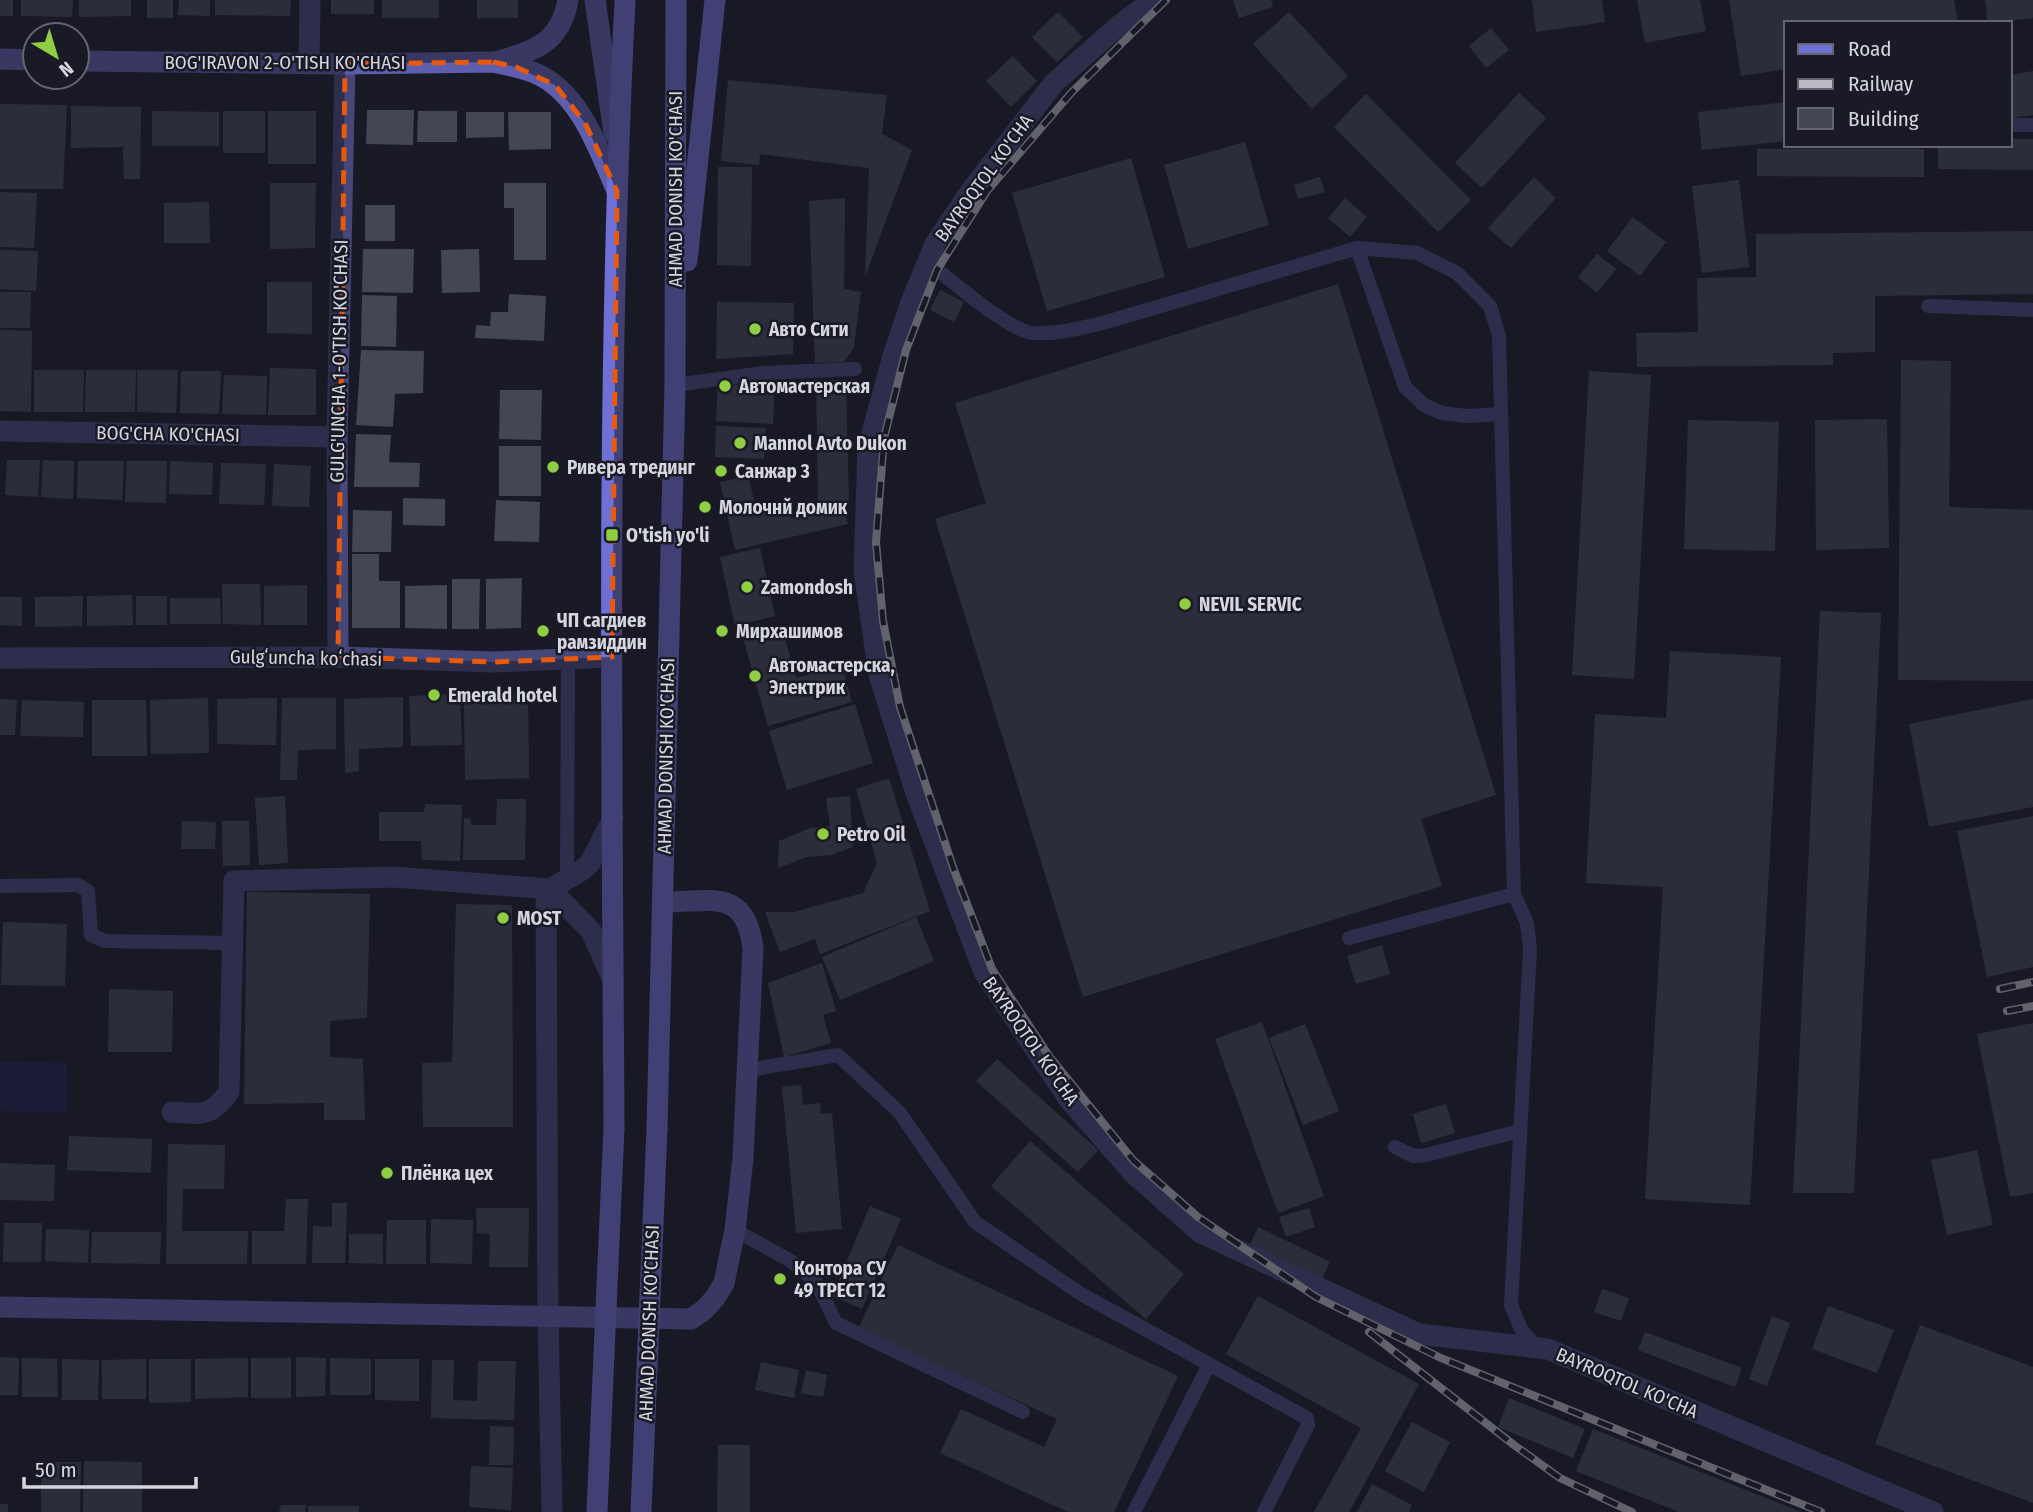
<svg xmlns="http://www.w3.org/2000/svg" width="2033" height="1512" font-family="'Fira Sans Condensed',sans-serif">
<rect width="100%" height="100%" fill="#191a26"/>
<polygon fill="#21204b" points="0,1062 67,1063 66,1112 0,1111"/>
<g fill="#444653">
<rect x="0" y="0" width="13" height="16"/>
<polygon points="21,0 73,0 72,17 21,16"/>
<polygon points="79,0 131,0 131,16 79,17"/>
<rect x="147" y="0" width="26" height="18"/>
<polygon points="179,0 210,0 210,16 178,15"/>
<polygon points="215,0 291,0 290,16 215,15"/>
<rect x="331" y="0" width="43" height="14"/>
<rect x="382" y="0" width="57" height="18"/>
<rect x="477" y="0" width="41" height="18"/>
<polygon points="1233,0 1271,0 1273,7 1239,18"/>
<polygon points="1532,0 1602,0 1605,22 1536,32"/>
<polygon points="1637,0 1700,0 1706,31 1645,43"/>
<polygon points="1729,0 1954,0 1958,23 1786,23 1786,69 1741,76"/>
<polygon points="1985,0 2033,0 2033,18 1988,23"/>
<polygon points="1058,12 1083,37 1057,62 1032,37"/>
<polygon points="1289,12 1348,76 1312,109 1253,44"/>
<polygon points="1491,28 1509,50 1486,68 1469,46"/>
<polygon points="1013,56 1037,81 1011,107 986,81"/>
<polygon points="2033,71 2033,115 2010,118 2010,75"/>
<polygon points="728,80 887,95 882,134 912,150 865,277 869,168 760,154 759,165 721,161"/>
<polygon points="1519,93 1546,118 1482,188 1455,163"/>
<polygon points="1366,94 1471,200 1438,232 1334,127"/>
<polygon points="1786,102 1786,141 1702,150 1698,112"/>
<polygon points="0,104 67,105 63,189 0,189"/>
<polygon points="71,106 141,107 140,179 124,179 123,147 71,148"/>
<polygon points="367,110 414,110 413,145 366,144"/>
<polygon points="152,111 219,112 219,146 152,146"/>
<rect x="223" y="111" width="42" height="42"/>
<rect x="268" y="111" width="48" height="53"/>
<polygon points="418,111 457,111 457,142 417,142"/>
<polygon points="466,112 504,112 504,137 466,138"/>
<polygon points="508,112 551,112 551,149 509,150"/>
<polygon points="2010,139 2033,139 2033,170 1938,169 1938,145 2010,145"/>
<polygon points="1245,142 1269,225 1188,249 1164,165"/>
<polygon points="1757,149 1924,149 1924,177 1757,176"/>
<polygon points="1131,158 1165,277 1047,311 1012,193"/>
<polygon points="718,167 752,167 751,266 717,265"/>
<polygon points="1320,177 1325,192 1298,199 1294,185"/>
<polygon points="1534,177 1556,198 1511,248 1488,228"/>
<polygon points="1739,180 1749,267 1702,273 1692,186"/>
<polygon points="270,183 316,183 315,248 270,249"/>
<polygon points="504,183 546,183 546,260 514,260 514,208 504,208"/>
<polygon points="0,192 37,193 34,248 0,247"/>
<polygon points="845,198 844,289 861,292 854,347 844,362 815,363 809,201"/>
<polygon points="1345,198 1367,217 1350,237 1328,218"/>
<polygon points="209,202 210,243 164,243 164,203"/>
<rect x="365" y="205" width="30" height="36"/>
<polygon points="1633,217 1666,242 1640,276 1607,251"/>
<polygon points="2033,231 2033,294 1875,296 1875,352 1833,353 1833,365 1637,367 1636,333 1698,332 1697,278 1756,277 1756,234"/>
<polygon points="363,249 414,249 413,293 362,292"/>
<polygon points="479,249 480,292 442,293 441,250"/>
<polygon points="0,250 38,251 36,291 0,289"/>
<polygon points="1597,254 1616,269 1597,293 1578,277"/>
<polygon points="267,282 312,282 312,334 267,333"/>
<polygon points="1338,284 1496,795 1421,819 1442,886 1083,997 935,519 986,503 955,403"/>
<polygon points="940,290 964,302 954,322 930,310"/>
<polygon points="0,292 31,292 30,328 0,328"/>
<polygon points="509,294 546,296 544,341 475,338 476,325 490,326 491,312 508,312"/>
<polygon points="362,295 397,296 396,347 361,346"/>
<polygon points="717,302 794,303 793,354 716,359"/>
<polygon points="0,330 32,331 31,412 0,411"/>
<polygon points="361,350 424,351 423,393 395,394 393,427 356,425"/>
<polygon points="1901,360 1951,361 1949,507 2033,510 2033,681 1898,680"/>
<polygon points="270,368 316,369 316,415 268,415"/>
<polygon points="34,370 84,370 83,412 34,412"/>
<polygon points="86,370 136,370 135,412 85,412"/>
<polygon points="137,370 178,370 176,413 137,412"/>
<polygon points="181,371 221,371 219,414 180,413"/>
<polygon points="1589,371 1651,375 1634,679 1572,675"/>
<polygon points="224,375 267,376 266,415 222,414"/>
<polygon points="816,380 846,380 849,504 818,504"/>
<polygon points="718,384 775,386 773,424 716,421"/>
<polygon points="500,390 542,390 541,440 499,439"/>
<polygon points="1887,419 1889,548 1816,550 1815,420"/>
<polygon points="1688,420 1779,422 1775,551 1684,549"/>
<polygon points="716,426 766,428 764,459 715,457"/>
<polygon points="356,434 391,435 389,462 420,463 419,487 354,487"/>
<rect x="499" y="446" width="42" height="50"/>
<polygon points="7,460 40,460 38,497 5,495"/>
<polygon points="43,460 74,461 73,499 41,497"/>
<polygon points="78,461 124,461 122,500 77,498"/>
<polygon points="127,461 167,461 166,503 125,502"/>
<polygon points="170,461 213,463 212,495 169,494"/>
<polygon points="221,463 266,464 264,505 219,504"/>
<polygon points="274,464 311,466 309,507 272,506"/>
<polygon points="748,476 756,508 786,501 791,519 844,507 848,524 735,550 720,482"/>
<polygon points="403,498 445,499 445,526 403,525"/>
<polygon points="496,500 540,502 539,542 494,541"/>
<polygon points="353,510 392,511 391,552 352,552"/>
<polygon points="760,548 775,616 735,626 720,557"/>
<polygon points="352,554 379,554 379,581 400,581 400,628 352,628"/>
<polygon points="522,578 521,628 486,629 486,579"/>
<polygon points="452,579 480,579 479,629 452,629"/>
<polygon points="222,584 260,584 261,625 223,624"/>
<polygon points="307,585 307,625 264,625 264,586"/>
<polygon points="447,585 447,629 405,628 405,586"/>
<polygon points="132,595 133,625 87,626 87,596"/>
<polygon points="83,596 82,626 35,627 35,597"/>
<rect x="136" y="596" width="31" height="29"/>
<polygon points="0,597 22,597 22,626 0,625"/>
<polygon points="170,598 220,598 221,624 170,624"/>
<polygon points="1820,611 1881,613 1854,1193 1793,1193"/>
<polygon points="782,628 796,678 842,665 852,702 768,726 743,638"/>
<polygon points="1670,651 1781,657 1750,1205 1645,1199 1663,887 1586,883 1595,714 1666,718"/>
<polygon points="528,693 529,778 465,780 464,694"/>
<polygon points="460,694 462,745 411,746 409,696"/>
<polygon points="403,697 403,747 359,749 359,771 345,773 344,699"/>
<polygon points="208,698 209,753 151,754 150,700"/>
<polygon points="277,698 276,745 217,744 217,699"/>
<polygon points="282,698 336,698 336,749 298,750 297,780 280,780"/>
<polygon points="0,699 17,700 15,735 0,735"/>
<polygon points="2033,699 2033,807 1929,827 1909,724"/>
<polygon points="22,700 84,702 83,737 20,736"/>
<polygon points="92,700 146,700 147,756 92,756"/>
<polygon points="855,704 873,763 787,790 769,731"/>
<polygon points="889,778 930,911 820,954 815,939 780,952 765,912 794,912 863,893 877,863 856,789"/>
<polygon points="285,796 288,863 259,865 255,798"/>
<polygon points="850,796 853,847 831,855 807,857 778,868 779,841 810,828 830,826 826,798"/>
<polygon points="497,799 526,799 525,860 463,860 464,818 471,819 471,825 496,825"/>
<polygon points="425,804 462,805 460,861 422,860 421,841 379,841 379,812 424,812"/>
<polygon points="2033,816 2033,967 1987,977 1957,831"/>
<polygon points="182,821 216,822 215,849 181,849"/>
<polygon points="222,821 249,821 250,865 223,866"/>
<polygon points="247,892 370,894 367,1018 330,1021 330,1057 363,1059 365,1120 324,1120 324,1103 244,1104"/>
<polygon points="456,904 512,905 513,1127 423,1127 422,1063 452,1062"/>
<polygon points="916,917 934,961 840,1000 822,957"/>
<polygon points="3,922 67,924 65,986 1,985"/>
<polygon points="1382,945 1390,974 1356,984 1347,956"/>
<polygon points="822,963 836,1011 823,1015 831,1043 784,1057 768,983"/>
<polygon points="109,989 173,991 172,1052 108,1052"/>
<polygon points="1262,1022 1324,1196 1278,1213 1215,1039"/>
<polygon points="2033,1023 2033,1193 2010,1197 1977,1034"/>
<polygon points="1305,1024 1339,1111 1303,1125 1269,1038"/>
<polygon points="997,1059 1098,1150 1078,1172 976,1081"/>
<polygon points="801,1085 803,1105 820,1103 821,1114 832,1113 842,1229 796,1233 782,1087"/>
<polygon points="1446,1104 1455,1133 1421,1143 1413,1114"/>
<polygon points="69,1136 152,1139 151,1173 67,1170"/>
<polygon points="1030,1141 1184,1274 1146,1319 991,1186"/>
<polygon points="168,1144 225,1145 224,1189 183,1189 182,1231 248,1231 247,1264 166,1264"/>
<polygon points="1977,1150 1993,1225 1947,1235 1931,1160"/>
<polygon points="0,1163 55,1165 54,1201 0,1200"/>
<polygon points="286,1199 308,1199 306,1264 252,1264 252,1231 284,1231"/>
<polygon points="332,1203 347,1203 345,1263 312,1263 313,1226 332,1227"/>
<polygon points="870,1206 901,1219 862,1309 832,1296"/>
<polygon points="476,1208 529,1208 528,1267 489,1267 490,1234 477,1233"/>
<polygon points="1309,1208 1315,1227 1286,1237 1279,1217"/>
<polygon points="431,1219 473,1220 472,1264 430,1263"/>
<polygon points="387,1220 426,1220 426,1264 386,1264"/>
<polygon points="4,1223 42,1223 41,1262 3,1262"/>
<polygon points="1258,1227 1330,1262 1321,1281 1250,1245"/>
<polygon points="46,1229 89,1230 88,1263 45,1261"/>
<polygon points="92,1232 161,1232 160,1264 91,1263"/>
<polygon points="349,1234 383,1234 383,1264 349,1263"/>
<polygon points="898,1245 1178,1376 1114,1512 1068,1512 940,1453 961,1409 1044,1447 1057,1419 859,1327"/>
<polygon points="1602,1289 1629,1298 1621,1321 1594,1312"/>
<polygon points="1258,1296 1419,1384 1349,1512 1314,1512 1361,1428 1226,1354"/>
<polygon points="1828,1306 1894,1330 1877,1373 1812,1349"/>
<polygon points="1772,1316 1790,1323 1767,1386 1749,1379"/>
<polygon points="1920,1325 2033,1367 2033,1503 1875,1444"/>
<polygon points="1645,1332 1742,1368 1735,1387 1638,1350"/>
<polygon points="0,1357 19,1358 18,1395 0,1395"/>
<polygon points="296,1357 326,1358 325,1396 296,1397"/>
<polygon points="22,1358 57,1359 58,1397 22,1397"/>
<polygon points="248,1358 248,1397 195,1399 195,1359"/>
<rect x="251" y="1358" width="40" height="40"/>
<polygon points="330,1358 371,1359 371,1395 330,1395"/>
<polygon points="62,1359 99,1360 98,1400 62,1400"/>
<polygon points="146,1359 146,1399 102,1399 102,1360"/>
<polygon points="149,1359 191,1359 191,1402 149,1403"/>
<polygon points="375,1359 419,1359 419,1401 375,1400"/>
<polygon points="432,1360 454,1360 453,1400 477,1401 478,1361 516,1361 514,1420 431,1418"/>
<polygon points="761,1362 799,1370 794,1398 755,1390"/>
<polygon points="806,1370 827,1375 823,1397 801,1393"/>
<polygon points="1509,1398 1585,1429 1573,1458 1498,1427"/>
<polygon points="1412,1422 1450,1442 1424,1492 1385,1471"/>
<polygon points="490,1426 514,1427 513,1465 489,1465"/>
<polygon points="1593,1429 1801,1512 1679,1512 1576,1471"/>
<polygon points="718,1445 750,1445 750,1512 717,1512"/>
<polygon points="84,1461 142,1462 142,1512 83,1512"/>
<polygon points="41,1462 81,1462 80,1512 41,1512"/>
<polygon points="471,1466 513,1468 511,1510 469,1507"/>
<polygon points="1372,1484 1412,1505 1409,1512 1357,1512"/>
<rect x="0" y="1504" width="8" height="8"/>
<polygon points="281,1505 306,1505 305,1512 279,1512"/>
<rect x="308" y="1506" width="51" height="6"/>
</g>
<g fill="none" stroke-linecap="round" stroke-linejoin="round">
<g stroke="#454778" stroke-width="14">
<polyline points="2010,125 2033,125"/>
<polyline points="1357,248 1405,387 1424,405 1442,413 1466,416 1501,414"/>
<path d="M928,262C950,280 1007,329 1032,333C1055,335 1080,328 1103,323L1357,248L1417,253L1457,273L1490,306L1499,336L1514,894L1527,923L1530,949L1511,1305L1521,1329L1537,1348"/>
<polyline points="1928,306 2033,310"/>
<polyline points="675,385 764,373 855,369"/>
<polyline points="567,880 568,659"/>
<polyline points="0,886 78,885 88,891 91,935 105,941 232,943"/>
<polyline points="1349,938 1514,894"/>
<polyline points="748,1070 838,1055 900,1113 975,1222 1081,1294 1307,1418 1308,1425 1264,1512"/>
<polyline points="1395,1147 1413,1156 1426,1155 1520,1131"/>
<polyline points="735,1230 789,1260 815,1280 836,1323 1023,1412"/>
<polyline points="1134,1512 1209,1365"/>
</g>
<g stroke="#454778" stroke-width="21">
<polyline points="1153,0 1117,27 1054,83 970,192 935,244 911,302 893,356 868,447 864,571 879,675 916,793 984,972 1068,1098 1134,1174 1201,1233 1419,1334 1548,1349 1933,1512"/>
<polyline points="309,64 310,0"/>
<polyline points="0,431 337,437"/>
<polyline points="338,657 337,437 345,64"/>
<polyline points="0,658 338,657 494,662 612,657"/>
<polyline points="546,889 548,1317 552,1512"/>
<polyline points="550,889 591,931 613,980"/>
<path d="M172,1112C202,1114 209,1118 229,1092L234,881L394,877L550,889L581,871L590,863L613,818"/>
</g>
<g stroke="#5d5ead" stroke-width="21">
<polyline points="595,0 614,133"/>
<polyline points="0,59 35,60"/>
<path d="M77,61L345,64L493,62C507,65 522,68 535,73C580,92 599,150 617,191"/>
<path d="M495,62C534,51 560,44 568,0"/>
<path d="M0,1307L691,1319L704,1310L715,1298L724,1283L735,1230L743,1158L753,949C746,887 711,902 663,902"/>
</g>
<g stroke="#6f70d6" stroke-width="21">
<polyline points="687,261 715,0"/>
<path d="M614,1128C612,752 606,376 625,0"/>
<polyline points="657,1129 675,385 676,0"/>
</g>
<defs>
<g id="rail">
<polyline points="1166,0 1071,93 987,191 937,270 906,350 884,438 876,542 883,621 900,707 954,870 992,969 1049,1056 1133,1160 1198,1217 1316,1297 1441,1358 1821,1512"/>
<polyline points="2000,989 2033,982"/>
<polyline points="2007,1011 2033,1006"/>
<polyline points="1369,1332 1514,1445 1560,1478 1632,1512"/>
</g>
</defs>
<use href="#rail" stroke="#b9bac2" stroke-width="8"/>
<use href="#rail" stroke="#191a26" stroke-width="5" stroke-dasharray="16" stroke-linecap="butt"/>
<g stroke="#6f70d6" stroke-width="21">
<polyline points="597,1512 614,1128"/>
<polyline points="641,1512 657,1129"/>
</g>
</g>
<path d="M0 0H2033V1512H0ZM493,62L516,67L555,85L585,123L617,191L612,657L494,662L338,657L345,64Z" fill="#191a26" fill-opacity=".55" fill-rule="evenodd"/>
<path fill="none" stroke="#e8590c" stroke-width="5" stroke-dasharray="14 9" stroke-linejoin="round" d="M493,62L516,67L555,85L585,123L617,191L612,657L494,662L338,657L345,64Z"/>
<g fill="#8fcd42" stroke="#191a26" stroke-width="2.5">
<circle cx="755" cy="329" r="7"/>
<circle cx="725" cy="386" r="7"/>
<circle cx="740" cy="443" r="7"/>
<circle cx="553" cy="467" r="7"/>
<circle cx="721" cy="471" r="7"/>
<circle cx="705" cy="507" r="7"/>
<rect x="605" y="528" width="14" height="14" rx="3.5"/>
<circle cx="747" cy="587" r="7"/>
<circle cx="1185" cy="604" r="7"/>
<circle cx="543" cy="631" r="7"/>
<circle cx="722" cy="631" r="7"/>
<circle cx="755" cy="676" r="7"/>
<circle cx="434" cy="695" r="7"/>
<circle cx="823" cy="834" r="7"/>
<circle cx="503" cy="918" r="7"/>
<circle cx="387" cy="1173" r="7"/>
<circle cx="780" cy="1279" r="7"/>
</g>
<g text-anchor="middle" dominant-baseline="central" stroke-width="5" stroke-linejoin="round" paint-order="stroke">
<g font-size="19" fill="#d5d6de" stroke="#191a26">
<text x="285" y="62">BOG'IRAVON 2-O'TISH KO'CHASI</text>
<text transform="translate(984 178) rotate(-54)">BAYROQTOL KO'CHA</text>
<text transform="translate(675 189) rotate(-90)">AHMAD DONISH KO'CHASI</text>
<text transform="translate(339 361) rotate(-89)">GULG'UNCHA 1-O'TISH KO'CHASI</text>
<text transform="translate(168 434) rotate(1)">BOG'CHA KO'CHASI</text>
<text transform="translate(306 658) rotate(1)">Gulgʻuncha koʻchasi</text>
<text transform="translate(666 756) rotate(-89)">AHMAD DONISH KO'CHASI</text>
<text transform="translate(1031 1041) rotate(55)">BAYROQTOL KO'CHA</text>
<text transform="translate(649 1323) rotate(-88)">AHMAD DONISH KO'CHASI</text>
<text transform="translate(1627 1383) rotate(23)">BAYROQTOL KO'CHA</text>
</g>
<g font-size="19" font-weight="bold" fill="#d5d6de" stroke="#191a26" text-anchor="start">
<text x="769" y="329">Авто Сити</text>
<text x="739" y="386">Автомастерская</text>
<text x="754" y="443">Mannol Avto Dukon</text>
<text x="567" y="467">Ривера трединг</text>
<text x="735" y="471">Санжар 3</text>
<text x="719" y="507">Молочнй домик</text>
<text x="626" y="535">O'tish yo'li</text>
<text x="761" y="587">Zamondosh</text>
<text x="1199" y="604">NEVIL SERVIC</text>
<text x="557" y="620">ЧП сагдиев<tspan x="557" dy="22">рамзиддин</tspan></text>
<text x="736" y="631">Мирхашимов</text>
<text x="769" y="665">Автомастерска,<tspan x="769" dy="22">Электрик</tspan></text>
<text x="448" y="695">Emerald hotel</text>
<text x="837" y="834">Petro Oil</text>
<text x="517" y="918">MOST</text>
<text x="401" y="1173">Плёнка цех</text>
<text x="794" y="1268">Контора СУ<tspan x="794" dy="22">49 ТРЕСТ 12</tspan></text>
</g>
</g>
<rect x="1784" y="21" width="228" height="126" fill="#191a26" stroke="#646570" stroke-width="2"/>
<rect x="1798" y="44" width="35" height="10" fill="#6f70d6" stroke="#646570" stroke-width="2"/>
<text x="1848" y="56" font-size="21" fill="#d5d6de">Road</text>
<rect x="1798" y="79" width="35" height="10" fill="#b9bac2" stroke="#646570" stroke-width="2"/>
<text x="1848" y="91" font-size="21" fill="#d5d6de">Railway</text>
<rect x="1798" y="108" width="35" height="21" fill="#444653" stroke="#646570" stroke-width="2"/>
<text x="1848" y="126" font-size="21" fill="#d5d6de">Building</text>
<g transform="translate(56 56) rotate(142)"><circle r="33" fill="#191a26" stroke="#646570" stroke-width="2"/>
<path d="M0-5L12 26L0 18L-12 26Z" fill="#8fcd42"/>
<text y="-10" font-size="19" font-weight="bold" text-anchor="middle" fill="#d5d6de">N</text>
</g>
<path d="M24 1477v10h172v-10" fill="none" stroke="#d5d6de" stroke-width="3.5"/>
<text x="35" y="1477" font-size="21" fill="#d5d6de" stroke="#191a26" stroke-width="5" paint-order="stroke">50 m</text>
</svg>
